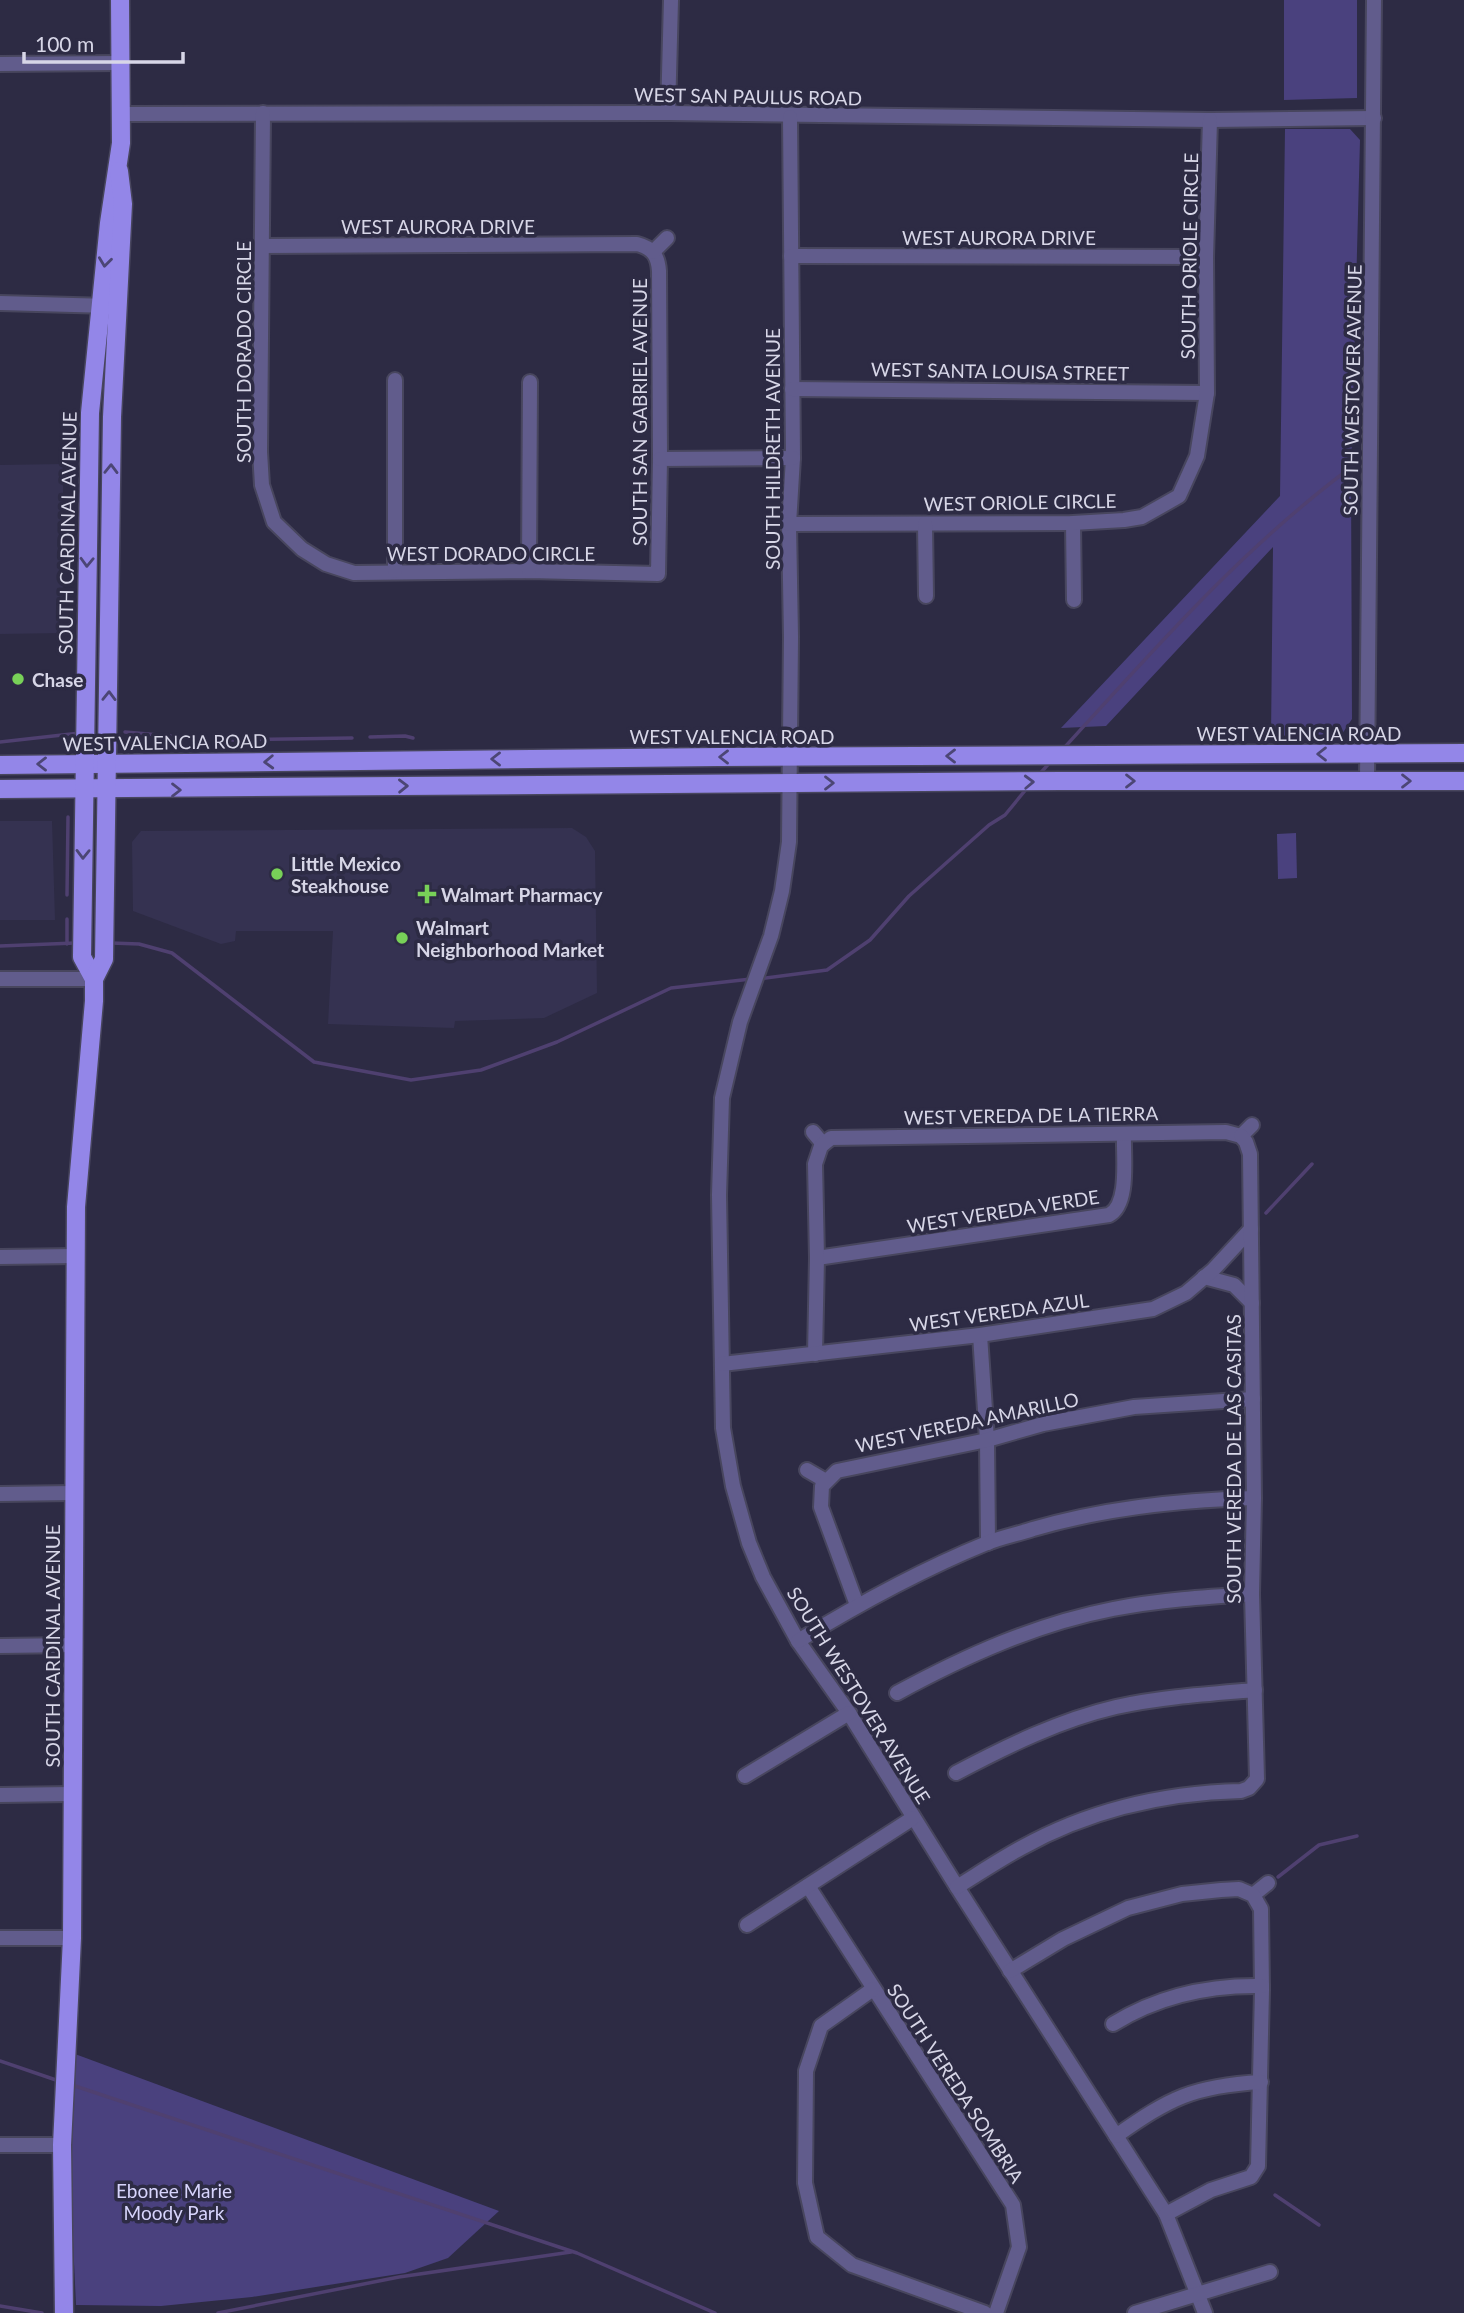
<svg xmlns="http://www.w3.org/2000/svg" width="1464" height="2313" font-family="Lato,sans-serif">
<rect width="100%" height="100%" fill="#2d2b44"/>
<g fill="#353251">
<polygon points="63,464 63,633 0,634 0,465"/>
<polygon points="0,821 52,821 55,920 0,920"/>
<polygon points="572,828 586,837 595,851 597,993 544,1018 455,1021 454,1028 328,1024 333,931 236,931 235,941 221,944 133,911 132,842 141,831"/>
</g>
<g fill="#4a417e">
<polygon points="1284,0 1357,0 1357,98 1284,100"/>
<polygon points="1285,129 1350,129 1360,140 1351,475 1352,719 1342,734 1271,736 1273,547 1106,726 1061,728 1280,496"/>
<polygon points="1296,833 1297,878 1278,879 1277,834"/>
<polygon points="75,2054 499,2211 448,2258 405,2273 252,2297 161,2306 76,2305 70,2176"/>
</g>
<g fill="none" stroke-linecap="round" stroke-linejoin="round">
<g stroke="#4f4070" stroke-width="3.5">
<polyline points="125,732 205,739"/>
<polyline points="737,732 770,732 775,735"/>
<polyline points="370,737 405,736 413,738"/>
<polyline points="231,740 352,738"/>
<polyline points="0,742 80,733"/>
<path d="M1064,748C1156,647 1246,544 1357,463"/>
<polyline points="1038,776 1051,761"/>
<polyline points="67,895 68,817"/>
<polyline points="111,943 139,944 172,953 314,1062 411,1080 481,1070 557,1042 671,988 751,979"/>
<polyline points="67,944 67,919"/>
<polyline points="0,946 75,943"/>
<polyline points="759,979 827,970 870,940 909,896 989,825 1005,815 1028,787"/>
<polyline points="1266,1213 1312,1164"/>
<polyline points="1278,1877 1319,1845 1357,1836"/>
<polyline points="0,2061 56,2080"/>
<polyline points="75,2086 577,2253 715,2313"/>
<polyline points="1275,2195 1319,2225"/>
<polyline points="0,2306 42,2313"/>
<polyline points="218,2313 399,2277 571,2252"/>
</g>
<defs>
<g id="minor">
<polyline points="0,64 120,63"/>
<polyline points="668,113 671,0"/>
<polyline points="121,114 668,113 1210,120 1374,118"/>
<polyline points="790,117 793,458 789,524 791,637 789,842 782,891 771,936 740,1022 722,1098 719,1195 723,1428 733,1486 749,1543 763,1577 798,1641 849,1713 957,1887 1166,2214 1205,2313"/>
<path d="M262,246L637,244C653,248 658,256 659,271L660,459L658,574L529,571L354,573L326,564L302,549L274,522L262,485L260,452L263,113"/>
<polyline points="653,252 667,238"/>
<polyline points="791,256 1206,257"/>
<polyline points="0,303 110,306"/>
<polyline points="792,389 1207,393"/>
<polyline points="660,459 793,458"/>
<polyline points="1073,523 1074,600"/>
<polyline points="789,524 1073,523 1124,520 1142,517 1179,496 1197,456 1207,393 1206,257 1210,120"/>
<polyline points="925,524 926,596"/>
<polyline points="395,571 395,380"/>
<polyline points="529,571 530,382"/>
<polyline points="1367,781 1374,0"/>
<polyline points="0,979 94,979"/>
<polyline points="813,1132 823,1144"/>
<polyline points="1241,1136 1252,1125"/>
<polyline points="0,1257 76,1256"/>
<path d="M817,1258L1109,1215C1130,1204 1123,1156 1124,1134"/>
<polyline points="1204,1277 1234,1285 1252,1303"/>
<polyline points="980,1335 987,1440 988,1543"/>
<polyline points="815,1354 817,1258 815,1164 821,1146 831,1138 1226,1132 1241,1136"/>
<polyline points="722,1364 980,1335 1153,1309 1186,1293 1213,1270 1251,1229"/>
<polyline points="807,1470 826,1481"/>
<polyline points="0,1494 73,1493"/>
<polyline points="857,1605 821,1507 822,1486 837,1471 987,1440 1043,1424 1134,1407 1253,1399"/>
<path d="M798,1641C857,1605 923,1569 987,1543C1002,1537 1018,1534 1033,1529C1105,1508 1178,1500 1254,1498"/>
<polyline points="0,1646 73,1645"/>
<path d="M897,1693C965,1656 1036,1624 1113,1609C1159,1600 1205,1597 1252,1594"/>
<path d="M956,1773C1007,1746 1060,1720 1116,1707C1162,1697 1209,1694 1255,1690"/>
<polyline points="745,1776 849,1713"/>
<polyline points="0,1795 72,1794"/>
<polyline points="808,1886 1013,2205 1019,2247 996,2313"/>
<path d="M957,1887C978,1874 999,1860 1021,1848C1089,1810 1163,1793 1241,1791L1249,1788L1257,1779L1252,1594L1254,1498L1250,1154L1246,1142L1241,1136"/>
<polyline points="1253,1895 1268,1883"/>
<polyline points="747,1925 913,1818"/>
<polyline points="0,1938 72,1938"/>
<polyline points="1010,1971 1063,1939 1128,1908 1182,1894 1221,1890 1239,1889 1253,1895 1261,1909 1262,1990 1258,2166 1251,2177 1211,2190 1166,2214"/>
<polyline points="873,1989 821,2026 806,2071 805,2183 817,2237 852,2265 985,2313"/>
<path d="M1113,2024C1158,1996 1209,1985 1262,1986"/>
<path d="M1116,2136C1170,2098 1193,2086 1261,2082"/>
<polyline points="0,2145 62,2145"/>
<polyline points="1135,2313 1270,2272"/>
</g>
<g id="major">
<polyline points="0,765 718,757 1464,753"/>
<polyline points="0,789 1061,781 1464,781"/>
<polyline points="94,979 82,957 90,413 109,223 121,143 120,0"/>
<polyline points="64,2313 62,2145 72,1938 76,1207 94,1001 94,979 104,959 112,417 123,204 119,171"/>
</g>
</defs>
<use href="#minor" stroke="#48465e" stroke-width="18"/>
<use href="#major" stroke="#48465e" stroke-width="21"/>
<use href="#minor" stroke="#615c8c" stroke-width="14"/>
<use href="#major" stroke="#9386e8" stroke-width="18"/>
</g>
<defs><path id="oneway-chevron" d="M-2-3.5L2.5 0L-2 3.5" fill="none" stroke-width="1.6" stroke-linecap="round" stroke-linejoin="round" transform="scale(1.75)"/></defs>
<g stroke="#4c4675">
<use href="#oneway-chevron" transform="translate(105 262) rotate(97)"/>
<use href="#oneway-chevron" transform="translate(111 469) rotate(-89)"/>
<use href="#oneway-chevron" transform="translate(87 562) rotate(92)"/>
<use href="#oneway-chevron" transform="translate(109 696) rotate(-89)"/>
<use href="#oneway-chevron" transform="translate(1322 754) rotate(180)"/>
<use href="#oneway-chevron" transform="translate(951 756) rotate(180)"/>
<use href="#oneway-chevron" transform="translate(724 757) rotate(180)"/>
<use href="#oneway-chevron" transform="translate(496 759) rotate(180)"/>
<use href="#oneway-chevron" transform="translate(269 762) rotate(178)"/>
<use href="#oneway-chevron" transform="translate(42 764) rotate(180)"/>
<use href="#oneway-chevron" transform="translate(1130 781)"/>
<use href="#oneway-chevron" transform="translate(1406 781)"/>
<use href="#oneway-chevron" transform="translate(1029 782) rotate(-2)"/>
<use href="#oneway-chevron" transform="translate(829 783)"/>
<use href="#oneway-chevron" transform="translate(403 786) rotate(-1)"/>
<use href="#oneway-chevron" transform="translate(176 790)"/>
<use href="#oneway-chevron" transform="translate(83 854) rotate(91)"/>
</g>
<g fill="#78d158" stroke="#2d2b44" stroke-width="2.5">
<circle cx="18" cy="679" r="7"/>
<circle cx="277" cy="874" r="7"/>
<path d="M423.5 883.5h7v7h7v7h-7v7h-7v-7h-7v-7h7z"/>
<circle cx="402" cy="938" r="7"/>
</g>
<g text-anchor="middle" dominant-baseline="central" stroke-width="7" stroke-linejoin="round" paint-order="stroke">
<g font-size="19" fill="#d7d6e7" stroke="#2d2b44">
<text transform="translate(748 96) rotate(1)">WEST SAN PAULUS ROAD</text>
<text x="438" y="226">WEST AURORA DRIVE</text>
<text x="999" y="237">WEST AURORA DRIVE</text>
<text transform="translate(1189 256) rotate(-89)">SOUTH ORIOLE CIRCLE</text>
<text transform="translate(243 352) rotate(-90)">SOUTH DORADO CIRCLE</text>
<text transform="translate(1000 371) rotate(1)">WEST SANTA LOUISA STREET</text>
<text transform="translate(1352 390) rotate(-89)">SOUTH WESTOVER AVENUE</text>
<text transform="translate(639 412) rotate(-90)">SOUTH SAN GABRIEL AVENUE</text>
<text transform="translate(772 449) rotate(-90)">SOUTH HILDRETH AVENUE</text>
<text transform="translate(1020 502) rotate(-1)">WEST ORIOLE CIRCLE</text>
<text transform="translate(67 533) rotate(-89)">SOUTH CARDINAL AVENUE</text>
<text x="491" y="553">WEST DORADO CIRCLE</text>
<text x="1299" y="733">WEST VALENCIA ROAD</text>
<text x="732" y="736">WEST VALENCIA ROAD</text>
<text transform="translate(165 742) rotate(-1)">WEST VALENCIA ROAD</text>
<text transform="translate(1031 1115) rotate(-1)">WEST VEREDA DE LA TIERRA</text>
<text transform="translate(1003 1211) rotate(-9)">WEST VEREDA VERDE</text>
<text transform="translate(999 1312) rotate(-8)">WEST VEREDA AZUL</text>
<text transform="translate(967 1422) rotate(-12)">WEST VEREDA AMARILLO</text>
<text transform="translate(1233 1459) rotate(-90)">SOUTH VEREDA DE LAS CASITAS</text>
<text transform="translate(52 1646) rotate(-90)">SOUTH CARDINAL AVENUE</text>
<text transform="translate(859 1695) rotate(58)">SOUTH WESTOVER AVENUE</text>
<text transform="translate(956 2083) rotate(57)">SOUTH VEREDA SOMBRIA</text>
</g>
<g font-size="19" font-weight="bold" fill="#d7d6e7" stroke="#2d2b44" text-anchor="start">
<text x="32" y="679">Chase</text>
<text x="291" y="863">Little Mexico<tspan x="291" dy="22">Steakhouse</tspan></text>
<text x="441" y="894">Walmart Pharmacy</text>
<text x="416" y="927">Walmart<tspan x="416" dy="22">Neighborhood Market</tspan></text>
</g>
<g font-size="19" fill="#d7d4fc" stroke="#2d2b44">
<text x="174" y="2190">Ebonee Marie<tspan x="174" dy="22">Moody Park</tspan></text>
</g>
</g>
<path d="M24 52v10h159v-10" fill="none" stroke="#d7d6e7" stroke-width="3.5"/>
<text x="35" y="52" font-size="21" fill="#d7d6e7" stroke="#2d2b44" stroke-width="5" paint-order="stroke">100 m</text>
</svg>
